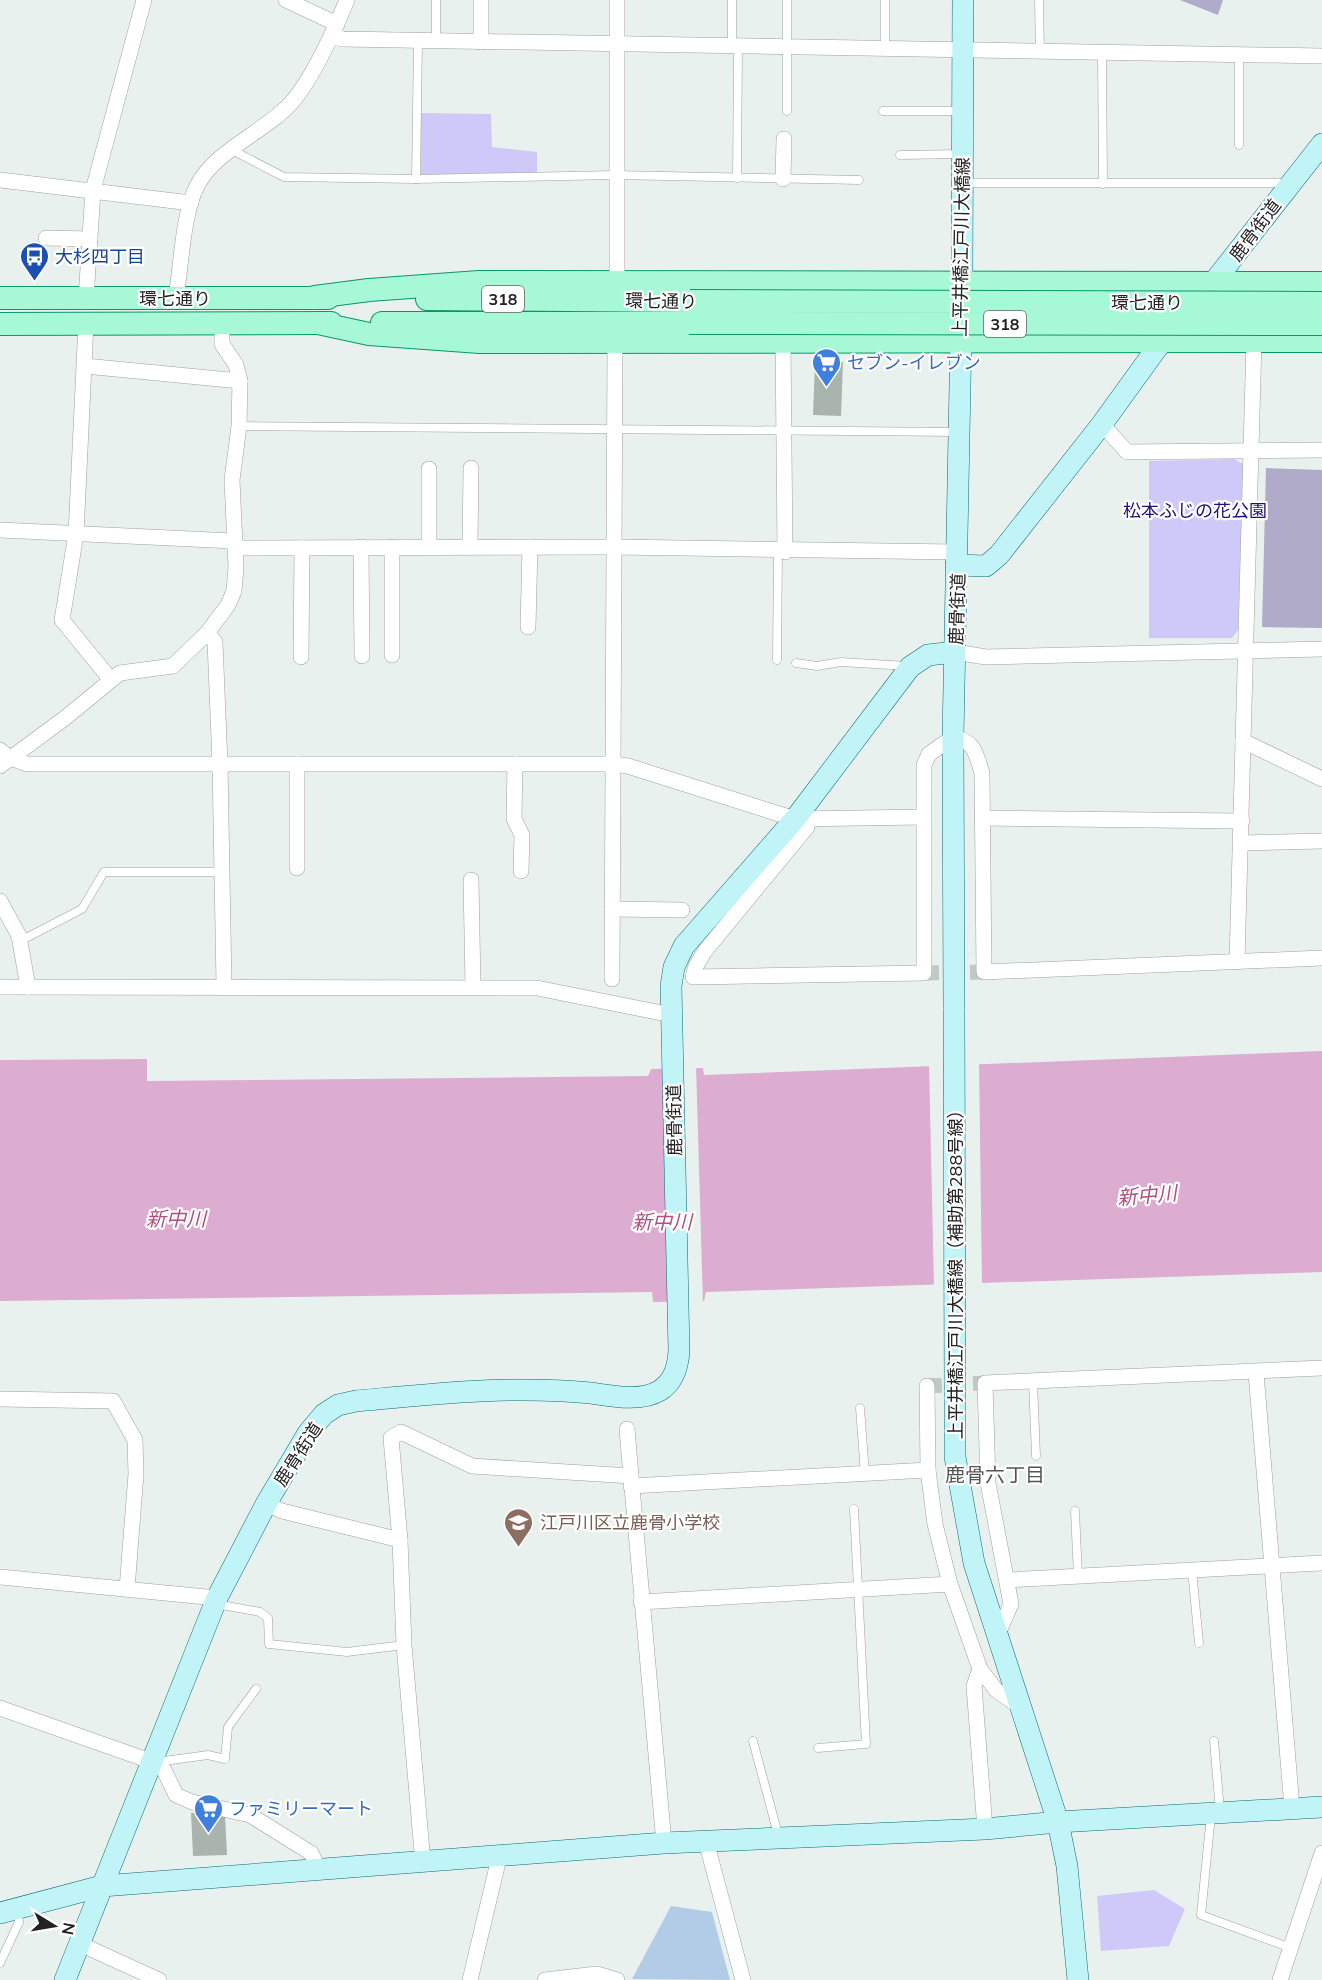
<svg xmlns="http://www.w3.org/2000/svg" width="1322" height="1980" font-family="Mulish,'Noto Sans JP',sans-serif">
<rect width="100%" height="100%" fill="#e9f1ef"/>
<polygon fill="#b2cce8" points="671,1906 712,1912 730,1980 632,1979"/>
<g fill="#b0abc9">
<polygon points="1180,0 1223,0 1218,15"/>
<polygon points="1266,468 1322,470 1322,628 1262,627"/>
</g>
<g fill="#cec9f8">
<polygon points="421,113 491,114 492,147 537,152 537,174 421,176"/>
<polygon points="1234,459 1243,464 1238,630 1232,638 1149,638 1149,461"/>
<polygon points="1154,1890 1185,1909 1169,1946 1101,1951 1097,1896"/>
</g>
<polygon fill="#dcacd1" points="1322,1051 1322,1272 706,1292 704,1301 653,1302 652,1292 0,1301 0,1060 147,1059 147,1081 648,1076 651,1069 703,1068 704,1075"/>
<g fill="#e9f1ef">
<polygon points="979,1061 982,1286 934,1287 929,1063"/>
<polygon points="696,1065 703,1304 670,1305 663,1066"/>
</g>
<g fill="#a8b4ad">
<polygon points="815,361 843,362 841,416 813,415"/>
<polygon points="216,1812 225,1815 227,1855 193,1856 191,1813"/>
</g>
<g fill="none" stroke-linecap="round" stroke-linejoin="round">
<g stroke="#c1c8c6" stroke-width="15" stroke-dasharray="15 8" stroke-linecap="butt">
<polyline points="924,973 984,972"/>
<polyline points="927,1386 985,1383"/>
</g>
<defs>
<g id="lane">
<polyline points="1039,0 1040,52"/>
<polyline points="436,41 436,0"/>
<polyline points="732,46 732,0"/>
<polyline points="885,49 885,0"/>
<polyline points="1102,52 1103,184"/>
<polyline points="787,111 787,0"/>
<polyline points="883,111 961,111"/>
<polyline points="1239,145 1239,56"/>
<polyline points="232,150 284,177 416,179 615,175 859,180"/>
<polyline points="900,155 961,154"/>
<polyline points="737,178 738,47"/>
<polyline points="416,179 418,41"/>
<polyline points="963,183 1280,183 1285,188"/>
<polyline points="239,426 957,432"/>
<polyline points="777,660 778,551"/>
<polyline points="796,663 817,666 841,662 907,666"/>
<polyline points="20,941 82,909 104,872 222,872"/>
<polyline points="1033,1381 1036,1456"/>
<polyline points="860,1408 865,1474"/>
<polyline points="1075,1511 1078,1576"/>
<polyline points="1192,1570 1199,1643"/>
<polyline points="216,1604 260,1612 268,1618 269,1644 347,1652 404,1645"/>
<polyline points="753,1741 779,1838"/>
<polyline points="1214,1741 1220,1811"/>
<polyline points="818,1748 866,1744 854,1509"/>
<polyline points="157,1762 208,1755 225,1759 228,1727 256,1689"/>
<polyline points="1211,1815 1201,1915 1291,1948"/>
<polyline points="0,1963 19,1922 17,1909"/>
</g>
<g id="street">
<polyline points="286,0 337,24"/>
<polyline points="332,37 343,39 1322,56"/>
<polyline points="481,42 481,0"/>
<polyline points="783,179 784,139"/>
<polyline points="0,180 191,203"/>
<polyline points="46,238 90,239"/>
<polyline points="617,283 617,0"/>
<path d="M176,298C181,267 183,212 197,186C215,150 267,131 293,101C315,74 334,31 347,0"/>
<polyline points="86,299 93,190 144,0"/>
<polyline points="86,323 76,534 62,620 111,680"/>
<polyline points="783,341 785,552"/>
<polyline points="85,366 240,381"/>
<polyline points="1102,424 1127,452 1322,450"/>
<polyline points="0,530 234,541"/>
<polyline points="361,547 362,656"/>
<polyline points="429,547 429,469"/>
<polyline points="470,547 471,468"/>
<polyline points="235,548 615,547 956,552"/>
<polyline points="528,627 530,547"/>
<polyline points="207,633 215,642 220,764 613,764 628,766 795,819 923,817"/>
<polyline points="955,652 986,657 1322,649"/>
<polyline points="392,655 392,547"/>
<polyline points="301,657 302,548"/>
<polyline points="1243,741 1322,779"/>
<polyline points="0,750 10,758 27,764 220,764 224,985"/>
<polyline points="297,764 297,868"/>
<polyline points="515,764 514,819 522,835 521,871"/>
<polyline points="0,766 65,718 120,673 173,666 207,633 228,605 234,591 236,567 232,480 239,426 240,381 236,365 222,344 222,324"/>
<path d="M808,818L807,827L705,951L696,966L693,977L924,973V765L929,754L953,737C975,741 976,754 982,773L984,972L1322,958"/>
<polyline points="982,818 1242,821"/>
<polyline points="1241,843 1322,841"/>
<polyline points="471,880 473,987"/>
<polyline points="0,901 19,936 28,987"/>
<polyline points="612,909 682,910"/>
<polyline points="1237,962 1254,340"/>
<polyline points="612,979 615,343"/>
<polyline points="0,987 537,988 672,1015"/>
<polyline points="1256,1373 1292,1808"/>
<polyline points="927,1386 928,1470 935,1524 950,1584 980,1669 996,1690 1019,1706"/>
<polyline points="0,1399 113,1401 135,1440 136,1474 127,1589"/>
<polyline points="627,1429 631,1476"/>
<polyline points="631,1486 928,1470"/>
<polyline points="266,1504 282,1511 400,1540"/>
<polyline points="0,1577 217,1598"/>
<polyline points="1008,1580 1322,1563"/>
<polyline points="641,1602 950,1584"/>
<polyline points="997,1636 1011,1604 988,1483 985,1383 1322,1368"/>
<polyline points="980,1669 974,1686 985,1829"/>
<polyline points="0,1708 153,1762 164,1770 176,1795 192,1802 250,1815 311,1853 319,1869"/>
<polyline points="706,1841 743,1980"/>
<polyline points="423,1863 404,1645 400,1540 391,1438 401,1432 472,1466 631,1476 664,1843"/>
<polyline points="80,1944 159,1980"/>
<polyline points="470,1980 499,1858"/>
<polyline points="545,1980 597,1974 617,1980"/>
<polyline points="1280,1980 1322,1853"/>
</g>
<g id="secondary">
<polyline points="1206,292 1322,144"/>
<polyline points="956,565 986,566 999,555 1102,424 1170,330"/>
<polyline points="954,1009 953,737 962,284 963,0"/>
<polyline points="955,1398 955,1457 974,1563 1058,1822 1067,1866 1078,1980"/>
<polyline points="0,1913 102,1886 664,1843 985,1829 1058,1822 1322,1807"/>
<path d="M65,1980L217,1598L266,1504L308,1433L324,1414L338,1405L356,1401C434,1394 513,1385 591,1393C612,1396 640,1402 659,1391C674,1382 678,1367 679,1351L671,986L674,967L684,946L795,819L910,667L928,655L955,652"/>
</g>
<g id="primary">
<polyline points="315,297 369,290 479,282 1322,283"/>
<polyline points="0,298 328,298"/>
<polyline points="427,299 690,301"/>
<polyline points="318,323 369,334 480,342 1322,341"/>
<polyline points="382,323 689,323"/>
<polyline points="0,324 331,323"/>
</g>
</defs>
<use href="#lane" stroke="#9f9f9f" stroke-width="9"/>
<use href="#street" stroke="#9f9f9f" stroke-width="16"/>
<use href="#secondary" stroke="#0a6a77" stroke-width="22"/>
<use href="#primary" stroke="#07986a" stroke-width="24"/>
<use href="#lane" stroke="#fff" stroke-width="8"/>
<use href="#street" stroke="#fff" stroke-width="15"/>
<use href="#secondary" stroke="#c1f4f7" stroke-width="21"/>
<use href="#primary" stroke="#a7f8d6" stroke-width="22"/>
<defs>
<polyline id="secondary-bridge" points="954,1009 955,1398"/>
<g id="primary-bridge">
<polyline points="690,301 1322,303"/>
<polyline points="689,323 1322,324"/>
</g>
</defs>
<use href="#secondary-bridge" stroke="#0a6a77" stroke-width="22" stroke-linecap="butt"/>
<use href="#primary-bridge" stroke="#07986a" stroke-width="24" stroke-linecap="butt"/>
<use href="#secondary-bridge" stroke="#c1f4f7" stroke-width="21"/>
<use href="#primary-bridge" stroke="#a7f8d6" stroke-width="22"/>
</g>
<defs>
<symbol id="bus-pin" viewBox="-11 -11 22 30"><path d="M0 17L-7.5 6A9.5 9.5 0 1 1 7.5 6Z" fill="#1a4fb4" stroke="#fff"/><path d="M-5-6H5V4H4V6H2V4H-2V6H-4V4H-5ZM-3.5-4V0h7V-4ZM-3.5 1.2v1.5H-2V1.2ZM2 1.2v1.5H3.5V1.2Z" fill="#fff"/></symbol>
<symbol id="supermarket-pin" viewBox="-11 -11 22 30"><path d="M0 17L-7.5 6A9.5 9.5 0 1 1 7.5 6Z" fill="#3f7fe0" stroke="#fff"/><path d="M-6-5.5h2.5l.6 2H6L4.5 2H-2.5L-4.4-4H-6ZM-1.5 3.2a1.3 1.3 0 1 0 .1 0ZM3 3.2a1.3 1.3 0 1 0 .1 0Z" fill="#fff"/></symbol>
<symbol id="school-pin" viewBox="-11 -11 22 30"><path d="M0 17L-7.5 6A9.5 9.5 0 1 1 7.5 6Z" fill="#8d6e63" stroke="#fff"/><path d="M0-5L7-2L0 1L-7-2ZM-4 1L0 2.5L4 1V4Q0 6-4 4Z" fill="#fff"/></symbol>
</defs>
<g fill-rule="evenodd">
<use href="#bus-pin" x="18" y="240" width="33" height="45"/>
<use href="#supermarket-pin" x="810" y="346" width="33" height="45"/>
<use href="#school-pin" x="502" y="1506" width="33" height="45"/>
<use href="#supermarket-pin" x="192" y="1792" width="33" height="45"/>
</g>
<g text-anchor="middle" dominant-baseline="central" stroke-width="4.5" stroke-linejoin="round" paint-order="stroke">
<g fill="#fff" stroke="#646464" stroke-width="1.5">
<rect x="482" y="286" width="42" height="26" rx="4.5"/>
<rect x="984" y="311" width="42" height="26" rx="4.5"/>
</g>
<g font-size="16" font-weight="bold" fill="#222">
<text x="503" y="299">318</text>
<text x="1005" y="324">318</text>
</g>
<g font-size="18" fill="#222" stroke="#fff">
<text transform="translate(1255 230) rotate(-53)">鹿骨街道</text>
<text transform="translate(961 247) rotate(-89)">上平井橋江戸川大橋線</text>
<text x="175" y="298">環七通り</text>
<text transform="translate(661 301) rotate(1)">環七通り</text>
<text x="1147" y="302">環七通り</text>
<text transform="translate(957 609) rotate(-88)">鹿骨街道</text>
<text transform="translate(674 1120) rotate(-91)">鹿骨街道</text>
<text transform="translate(955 1270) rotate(-90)">上平井橋江戸川大橋線（補助第288号線）</text>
<text transform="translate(298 1454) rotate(-57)">鹿骨街道</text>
</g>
<g font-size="18" fill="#164399" stroke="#fff" text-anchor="start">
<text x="55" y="256">大杉四丁目</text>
</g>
<g font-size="18" fill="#366cbe" stroke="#fff" text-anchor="start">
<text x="847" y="362">セブン-イレブン</text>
<text x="229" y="1808">ファミリーマート</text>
</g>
<g font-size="18" fill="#1c117e" stroke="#fff">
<text x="1195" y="510">松本ふじの花公園</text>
</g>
<g font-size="18" fill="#785e54" stroke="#fff" text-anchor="start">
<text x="540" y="1522">江戸川区立鹿骨小学校</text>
</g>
<g font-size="20" font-style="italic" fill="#ae517e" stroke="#fff">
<text transform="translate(1147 1195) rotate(-5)">新中川</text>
<text x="176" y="1218">新中川</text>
<text x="662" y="1221">新中川</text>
</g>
<g font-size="20" fill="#555" stroke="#fff">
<text x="995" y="1474">鹿骨六丁目</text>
</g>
</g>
<g transform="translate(54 1926) rotate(101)" stroke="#ffffff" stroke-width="4.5" paint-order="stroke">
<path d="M0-4.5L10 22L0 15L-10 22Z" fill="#222222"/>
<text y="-9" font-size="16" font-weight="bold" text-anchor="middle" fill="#222222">N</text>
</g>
</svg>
